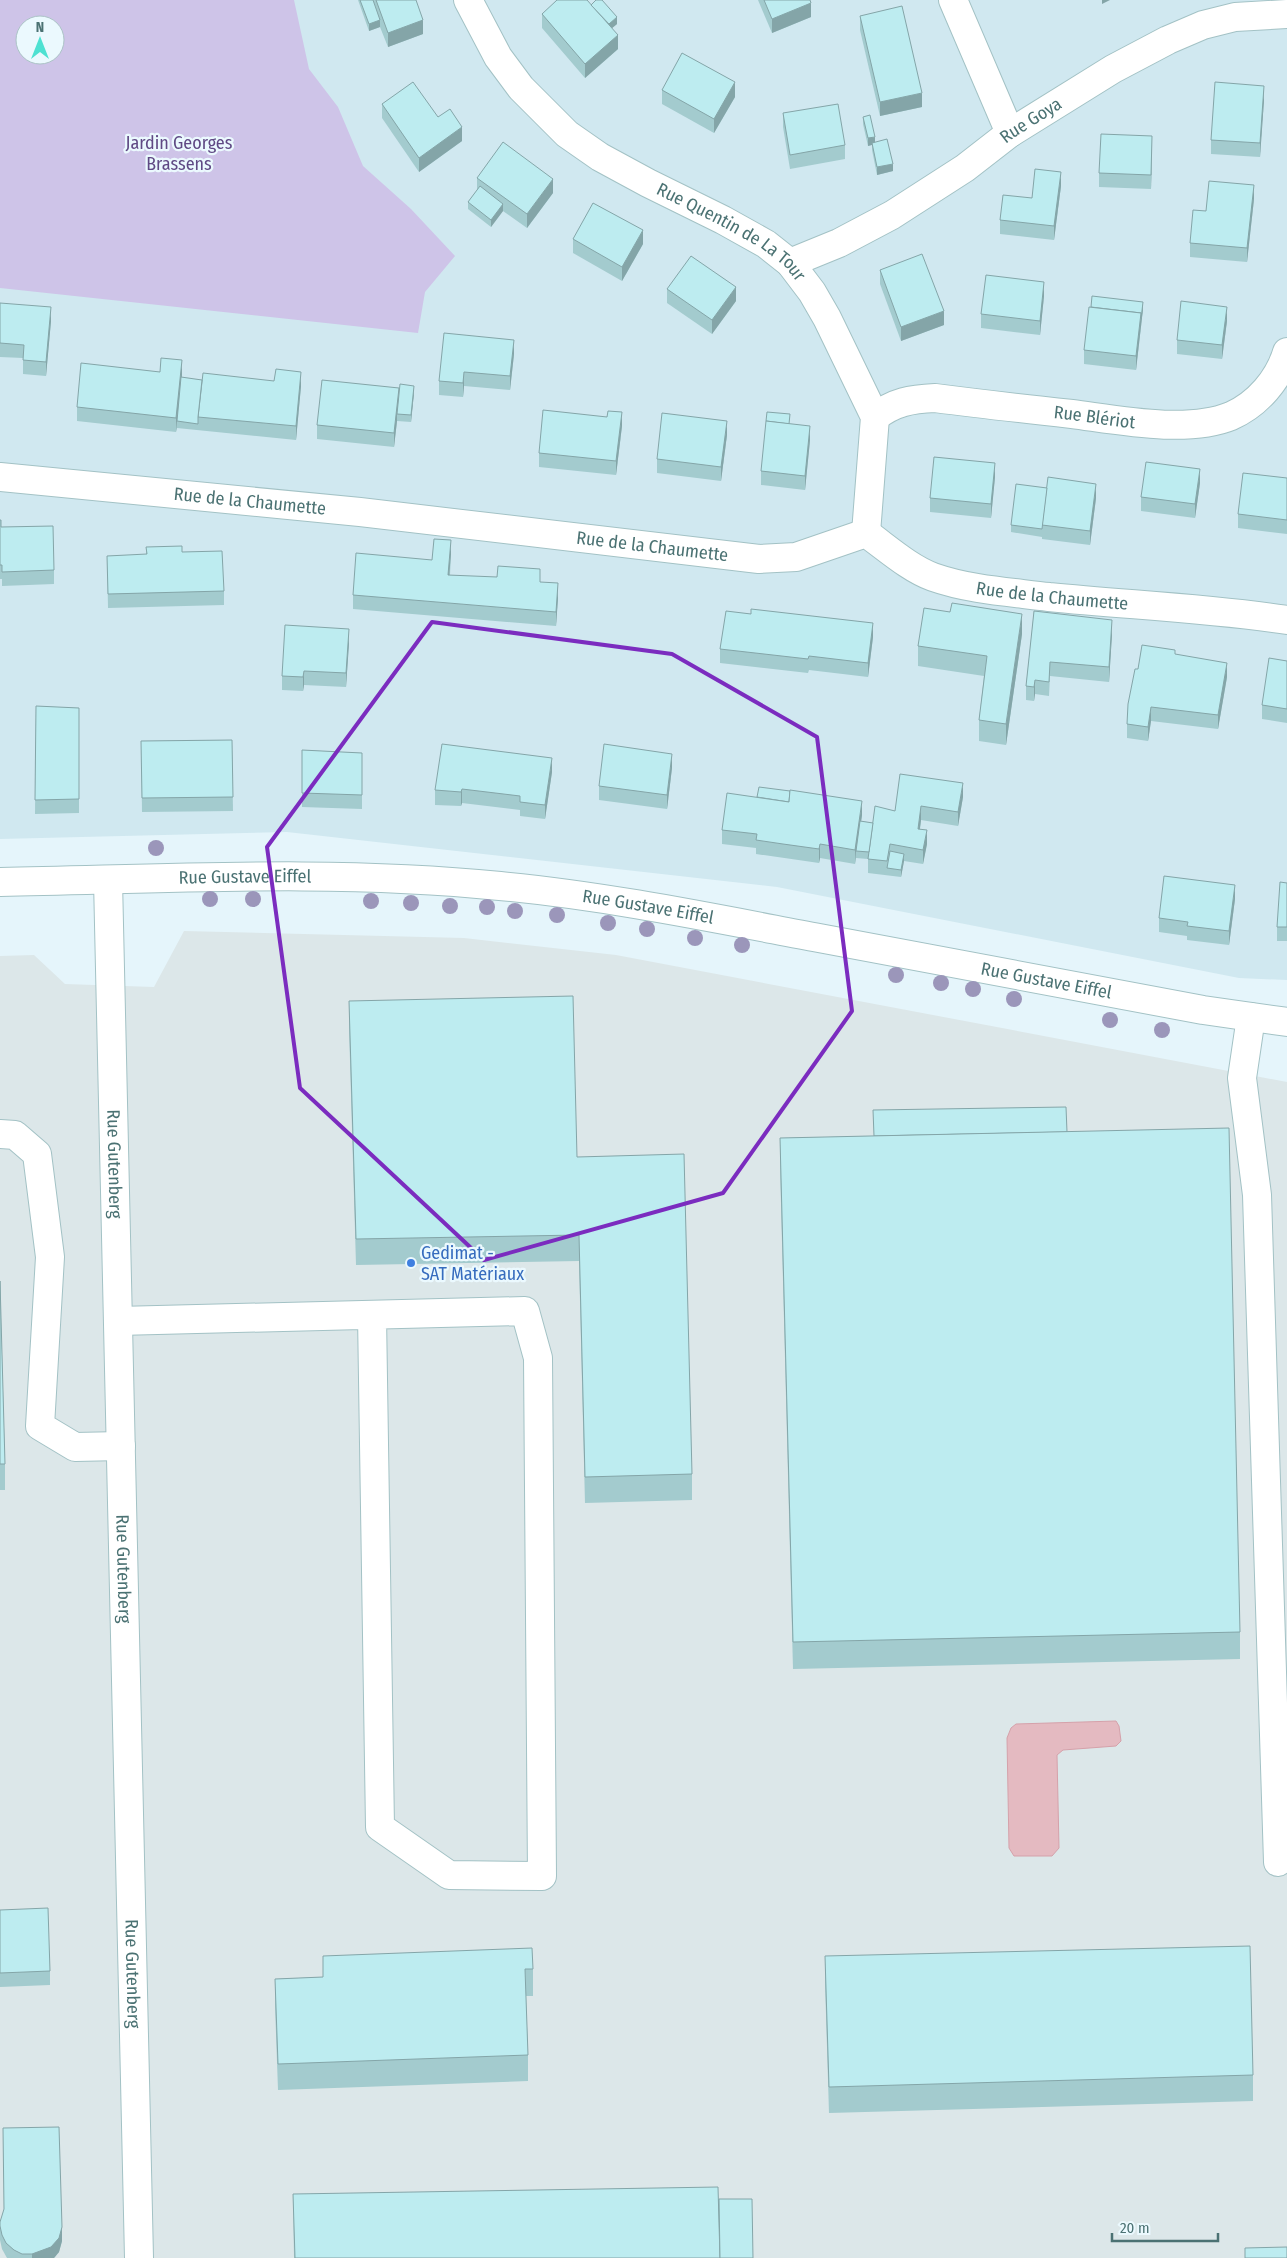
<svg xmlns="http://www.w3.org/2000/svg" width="1287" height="2258" font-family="'Fira Sans Condensed',sans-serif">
<rect width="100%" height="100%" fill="#e5f5fb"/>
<path fill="#d0e8f0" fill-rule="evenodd" d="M0,0H1287V980L1239,978L777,887L287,832L0,839ZM25,25H55V55H25Z"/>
<polygon fill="#dce7e9" points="184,931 464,938 616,955 1287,1082 1287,2258 0,2258 0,956 34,955 65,984 154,987"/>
<path fill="#cec4e8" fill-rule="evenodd" d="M0,0H294L309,69L338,107L363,166L411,209L455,256L425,292L418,333L0,288ZM25,25H55V55H25Z"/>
<polygon fill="#e4bac1" stroke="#d5a1aa" points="1116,1721 1119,1726 1121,1741 1116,1746 1063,1750 1057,1755 1059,1848 1052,1856 1014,1856 1009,1848 1007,1738 1011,1728 1016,1724"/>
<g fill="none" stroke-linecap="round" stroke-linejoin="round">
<defs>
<g id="minor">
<path id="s1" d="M468,0L498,57L521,88L567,134L600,157L648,183L723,220L766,244L790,263L812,292L827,318L875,417L866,533"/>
<polyline points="953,0 1010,133"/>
<path id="s2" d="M790,263L839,243L892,215L965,168L1010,133L1113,69L1168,40L1203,25L1235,17L1287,14"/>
<path id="s3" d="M875,417C894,402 911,399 935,398C981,404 1026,409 1072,414C1118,420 1187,434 1231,416C1258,404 1279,379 1287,352"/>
<path id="s4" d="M0,477L360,512L759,559L796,557L866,533C887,548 909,568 933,577C970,590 1010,592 1049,597C1128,605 1208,608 1287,620"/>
<path id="s5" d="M108,880L139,2258"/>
<path id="s6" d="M0,882C167,879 334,869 500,886C607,896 713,918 819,938C947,962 1075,986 1203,1010L1287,1022"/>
<polyline points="1251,1017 1242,1078 1257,1195 1278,1862"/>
<polyline points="0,1134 15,1135 37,1154 50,1257 40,1426 75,1447 121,1446"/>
<polyline points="118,1321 525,1311 538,1358 542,1876 449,1875 380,1827 372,1315"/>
</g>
</defs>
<use href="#minor" stroke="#a3c2c5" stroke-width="30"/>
<use href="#minor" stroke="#fff" stroke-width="28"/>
</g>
<g fill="#9b96ba">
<circle cx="156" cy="848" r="8"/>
<circle cx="210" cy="899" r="8"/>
<circle cx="253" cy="899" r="8"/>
<circle cx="371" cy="901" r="8"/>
<circle cx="411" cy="903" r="8"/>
<circle cx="450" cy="906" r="8"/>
<circle cx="487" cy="907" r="8"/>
<circle cx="515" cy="911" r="8"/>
<circle cx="557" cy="915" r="8"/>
<circle cx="608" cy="923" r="8"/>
<circle cx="647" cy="929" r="8"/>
<circle cx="695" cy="938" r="8"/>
<circle cx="742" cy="945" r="8"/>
<circle cx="896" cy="975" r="8"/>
<circle cx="941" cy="983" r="8"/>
<circle cx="973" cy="989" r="8"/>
<circle cx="1014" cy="999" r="8"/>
<circle cx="1110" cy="1020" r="8"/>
<circle cx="1162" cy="1030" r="8"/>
</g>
<g fill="#a3cbce">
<polygon points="358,0 416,0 423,34 388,47 380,27 369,31"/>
<polygon points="758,0 810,0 811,17 772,33"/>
<polygon points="591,5 617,24 612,28 618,49 585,78 542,28 542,14"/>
<polygon points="860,16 922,107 880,116 860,30"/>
<polygon points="662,90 735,97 714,133 662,104"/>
<polygon points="1264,100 1260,157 1211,154 1211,140"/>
<polygon points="382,104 438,117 462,141 419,172 382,118"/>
<polygon points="783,113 845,145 845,159 790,169 783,127"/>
<polygon points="863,117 875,142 893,171 877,175 872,150 872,145 868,146 863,124"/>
<polygon points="1152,150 1151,189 1099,187 1099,173"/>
<polygon points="477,178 553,193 527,228 503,211 491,227 468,209 468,202 477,190"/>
<polygon points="1061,186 1054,240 1000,234 1000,220 1032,198"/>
<polygon points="1254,199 1247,262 1190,257 1190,243"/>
<polygon points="573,239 643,244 622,281 573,253"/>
<polygon points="880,270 944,325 901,341 880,284"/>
<polygon points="667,289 736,301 712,334 667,303"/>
<polygon points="1044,296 1040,335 981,328 981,314"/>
<polygon points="0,303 51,321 46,376 23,374 23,358 0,357"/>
<polygon points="1143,309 1136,370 1084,364 1084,350"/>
<polygon points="1227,321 1222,359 1177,354 1177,340"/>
<polygon points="514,354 510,390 464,386 463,397 439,395 439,381"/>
<polygon points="182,375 182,378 202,380 301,386 296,440 177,428 176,432 77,421 77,407"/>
<polygon points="414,393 411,422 397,421 394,447 317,439 317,425 399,395"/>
<polygon points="790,424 810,440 805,490 761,485 761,471"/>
<polygon points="622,426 616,475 539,467 539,453"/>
<polygon points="727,435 721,481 657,473 657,459"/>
<polygon points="995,477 991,518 930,512 930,498"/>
<polygon points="1287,478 1287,534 1238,528 1238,514"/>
<polygon points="1200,483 1195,518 1141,511 1141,497"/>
<polygon points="1096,498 1090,545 1042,539 1042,537 1011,532 1011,525"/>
<polygon points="0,520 1,527 54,570 54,584 2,586 2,579 0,579"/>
<polygon points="146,547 182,552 224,591 224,605 108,608 107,556 146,555"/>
<polygon points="451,554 450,575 540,582 558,598 556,626 353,609 353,595 432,560"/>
<polygon points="1034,611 1112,634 1109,682 1050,676 1049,696 1035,694 1034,701 1026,700 1026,686"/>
<polygon points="751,614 873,637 868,677 809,670 808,673 720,663 720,649"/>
<polygon points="1022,634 1006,745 979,741 979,720 984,676 918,666 918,646"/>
<polygon points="349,643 346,687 304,685 303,691 282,690 282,676"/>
<polygon points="1175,655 1227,677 1218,729 1151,721 1148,741 1127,738 1127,724 1138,669"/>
<polygon points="1287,661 1287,723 1262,719 1262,705"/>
<polygon points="36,706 79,708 79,813 35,814"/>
<polygon points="232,740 233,811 142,812 141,741"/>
<polygon points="302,750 362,753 362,809 302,807"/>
<polygon points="672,768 667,809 599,800 599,786"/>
<polygon points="552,772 545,819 520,816 520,810 462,803 461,806 435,805 435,790"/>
<polygon points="963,797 958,826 921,820 920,829 927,844 923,864 904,861 901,877 868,873 868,859 856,858 855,864 820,858 819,863 756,854 756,848 722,844 722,830 862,815 861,821 873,823 895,811"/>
<polygon points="1287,883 1287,941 1277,941 1277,927"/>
<polygon points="1235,899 1229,945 1187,940 1187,936 1159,932 1159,918"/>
<polygon points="349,1001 577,1157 692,1474 692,1500 585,1503 579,1261 356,1265 349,1027"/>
<polygon points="1067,1132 1240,1632 1240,1659 793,1669 780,1165 780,1138"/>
<polygon points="0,1281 5,1464 5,1490 0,1490"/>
<polygon points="0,1910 50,1971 50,1985 0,1987"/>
<polygon points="323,1956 533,1969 533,1996 526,1996 528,2055 528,2081 278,2090 275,2005 275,1979 323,1977"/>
<polygon points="825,1956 1253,2075 1253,2101 829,2113 825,1982"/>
<polygon points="293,2194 719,2199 753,2258 294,2258"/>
<polygon points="0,2222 62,2241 59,2252 54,2258 7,2258 2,2249 0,2240"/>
</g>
<g fill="#84a5a8">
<polygon points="1102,0 1110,0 1102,4"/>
<polygon points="811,3 811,17 772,33 772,19"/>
<polygon points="617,17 617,24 605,34 605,27"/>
<polygon points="380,20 380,27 369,31 369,24"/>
<polygon points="423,20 423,34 388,47 388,33"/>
<polygon points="618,35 618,49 585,78 585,64"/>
<polygon points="735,82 735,97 714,133 714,119"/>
<polygon points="1264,86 1264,100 1260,157 1260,143"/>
<polygon points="922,93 922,107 880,116 880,102"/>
<polygon points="462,127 462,141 419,172 419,158"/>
<polygon points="1152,136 1152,150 1151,189 1151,175"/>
<polygon points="875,137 875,144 868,146 868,138"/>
<polygon points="893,164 893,171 877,175 877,167"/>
<polygon points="1061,172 1061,186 1054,240 1054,226"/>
<polygon points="553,179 553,193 527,228 527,214"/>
<polygon points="1254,185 1254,199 1247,262 1247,248"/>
<polygon points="503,204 503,211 491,227 491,220"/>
<polygon points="643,230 643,244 622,281 622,267"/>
<polygon points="1044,282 1044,296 1040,335 1040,321"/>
<polygon points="736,287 736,301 712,334 712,320"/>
<polygon points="1143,302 1143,309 1136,370 1136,356 1141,313"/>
<polygon points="51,307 51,321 46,376 46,362"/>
<polygon points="1227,307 1227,321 1222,359 1222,345"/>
<polygon points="944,311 944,325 901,341 901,327"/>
<polygon points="514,340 514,354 510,390 510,376"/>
<polygon points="182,360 182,375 177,421 176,432 176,418"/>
<polygon points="301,372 301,386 296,440 296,426"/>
<polygon points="464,372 464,386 463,397 463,383"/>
<polygon points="414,386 414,393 411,422 411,415"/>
<polygon points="399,388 399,402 397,414 397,421 394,447 394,433"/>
<polygon points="622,412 622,426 616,475 616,461"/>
<polygon points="727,421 727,435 721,481 721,467"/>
<polygon points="810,426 810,440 805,490 805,476"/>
<polygon points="995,463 995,477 991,518 991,504"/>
<polygon points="1200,469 1200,483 1195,518 1195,504"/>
<polygon points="1096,484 1096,498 1090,545 1090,531"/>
<polygon points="451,540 451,554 448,589 448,575"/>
<polygon points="558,583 558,598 556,626 556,612"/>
<polygon points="1022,614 1022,634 1006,745 1006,724"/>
<polygon points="1112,620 1112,634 1109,682 1109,667"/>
<polygon points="873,623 873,637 868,677 868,663"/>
<polygon points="349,629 349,643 346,687 346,673"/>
<polygon points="1227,663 1227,677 1218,729 1218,715"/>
<polygon points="304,671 304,685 303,691 303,677"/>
<polygon points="1035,680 1035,694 1034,701 1034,687"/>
<polygon points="1151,707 1151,721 1148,741 1148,727"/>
<polygon points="672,754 672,768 667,809 667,795"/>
<polygon points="552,758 552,772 545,819 545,805"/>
<polygon points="963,783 963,797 958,826 958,812"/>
<polygon points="462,789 462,803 461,806 461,792"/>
<polygon points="862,801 862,815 857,851 856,851 855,864 855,850"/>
<polygon points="921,806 921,820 918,843 918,829"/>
<polygon points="927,830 927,844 923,864 923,850"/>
<polygon points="820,844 820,858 819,863 819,849"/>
<polygon points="904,854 904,861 901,877 901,870"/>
<polygon points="1235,885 1235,899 1229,945 1229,931"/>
<polygon points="62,2227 62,2241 59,2252 54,2258 32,2258 32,2254"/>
</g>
<g fill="#bdecf0" stroke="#84a5a8">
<polygon points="360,0 373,0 380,20 369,24"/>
<polygon points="376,0 416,0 423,20 388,33"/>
<polygon points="557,0 587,0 618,35 585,64 542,14"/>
<polygon points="596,0 602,0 617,17 609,24 591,5"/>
<polygon points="764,0 810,0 811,3 772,19"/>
<polygon points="902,6 922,93 880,102 860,16"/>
<polygon points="682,53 735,82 714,119 662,90"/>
<polygon points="413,82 438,117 450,109 462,127 419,158 382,104"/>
<polygon points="1215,82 1264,86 1260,143 1211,140"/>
<polygon points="838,104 845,145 790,155 783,113"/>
<polygon points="870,115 875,137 868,138 863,117"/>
<polygon points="1101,134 1152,136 1151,175 1099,173"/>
<polygon points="887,139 893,164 877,167 872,143"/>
<polygon points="503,142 553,179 527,214 477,178"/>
<polygon points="1035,169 1061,172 1054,226 1000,220 1003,195 1032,198"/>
<polygon points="1209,181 1254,185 1247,248 1190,243 1193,210 1206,211"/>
<polygon points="480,186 503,204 491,220 468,202"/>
<polygon points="593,203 643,230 622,267 573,239"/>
<polygon points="922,254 944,311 901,327 880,270"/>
<polygon points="691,256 736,287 712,320 667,289"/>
<polygon points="986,275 1044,282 1040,321 981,314"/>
<polygon points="1092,296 1143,302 1141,319 1141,313 1091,307"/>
<polygon points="1181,301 1227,307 1222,345 1177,340"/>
<polygon points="0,303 51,307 46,362 23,360 24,345 0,343"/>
<polygon points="1089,307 1141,313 1136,356 1084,350"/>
<polygon points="444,333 514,340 510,376 464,372 463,383 439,381"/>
<polygon points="161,358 182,360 176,418 77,407 81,363 160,372"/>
<polygon points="276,369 301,372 296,426 198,417 203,373 274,381"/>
<polygon points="181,377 202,380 198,417 198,424 177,421"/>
<polygon points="322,380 399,388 394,433 317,425"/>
<polygon points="400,384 414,386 411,415 397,414"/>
<polygon points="543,410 607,417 608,411 622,412 616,461 539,453"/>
<polygon points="767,412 790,414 789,424 766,421"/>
<polygon points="662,413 727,421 721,467 657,459"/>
<polygon points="766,421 810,426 805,476 761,471"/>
<polygon points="934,457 995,463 991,504 930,498"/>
<polygon points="1146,462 1200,469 1195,504 1141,497"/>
<polygon points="1243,473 1287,478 1287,520 1238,514"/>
<polygon points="1048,477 1096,484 1090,531 1042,525"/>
<polygon points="1016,484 1047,488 1042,529 1011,525"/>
<polygon points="0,520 1,520 1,527 53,526 54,570 2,572 2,565 0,565"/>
<polygon points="434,539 451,540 448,575 497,577 498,566 540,569 540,582 558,583 556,612 353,595 356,553 432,560"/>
<polygon points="182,546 182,552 222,551 224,591 108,594 107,556 147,554 146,547"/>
<polygon points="952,603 1022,614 1006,724 979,720 987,656 918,646 924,608 950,612"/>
<polygon points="751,609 873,623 868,663 809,656 808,659 720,649 726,611 751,614"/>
<polygon points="1034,611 1112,620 1109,667 1050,662 1049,682 1035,680 1034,687 1026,686"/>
<polygon points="285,625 349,629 346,673 304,671 303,677 282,676"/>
<polygon points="1142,645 1175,650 1175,654 1227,663 1218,715 1151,707 1148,727 1127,724 1128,704 1135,669 1138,669"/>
<polygon points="1269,658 1287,661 1287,709 1262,705"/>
<polygon points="36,706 79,708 79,799 35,800"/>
<polygon points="232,740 233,797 142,798 141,741"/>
<polygon points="442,744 552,758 545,805 520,802 520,796 462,789 461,792 435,790"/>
<polygon points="604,744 672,754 667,795 599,786"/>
<polygon points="302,750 362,753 362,795 302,793"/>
<polygon points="900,774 963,783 958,812 921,806 918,829 927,830 923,850 890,844 887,861 868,859 875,806 895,811"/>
<polygon points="759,787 790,791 789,802 757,797"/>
<polygon points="790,790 862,801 855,850 820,844 819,849 783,844 756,840 757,834 722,830 727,793 789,802"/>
<polygon points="860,821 873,823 869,852 856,851"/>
<polygon points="890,851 904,854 901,870 887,868"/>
<polygon points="1164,876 1235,885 1229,931 1187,926 1188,922 1159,918"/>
<polygon points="1280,882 1287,883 1287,927 1277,927"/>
<polygon points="573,996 577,1157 684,1154 692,1474 585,1477 579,1235 356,1239 349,1001"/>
<polygon points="1066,1107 1067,1132 874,1136 873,1110"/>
<polygon points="1229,1128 1240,1632 793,1642 780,1138"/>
<polygon points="0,1281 5,1464 0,1464"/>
<polygon points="48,1908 50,1971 0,1973 0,1910"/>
<polygon points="1250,1946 1253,2075 829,2087 825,1956"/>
<polygon points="532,1948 533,1969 525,1969 528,2055 278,2064 275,1979 323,1977 323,1956"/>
<polygon points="59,2127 62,2227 59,2238 51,2247 32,2254 22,2254 14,2250 6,2243 2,2235 0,2226 0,2222 4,2209 3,2128"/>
<polygon points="718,2187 720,2258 295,2258 293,2194"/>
<polygon points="719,2199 752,2199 753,2258 720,2258"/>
<polygon points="1287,2247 1287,2258 1245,2258 1245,2248"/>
</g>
<path fill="none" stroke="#7b2cbf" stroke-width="4" stroke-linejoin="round" d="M432,622L672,654L817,737L852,1011L723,1193L484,1260L300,1088L267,847Z"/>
<circle fill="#3f7fe0" stroke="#ebf9fe" stroke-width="2" cx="411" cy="1263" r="5"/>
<g text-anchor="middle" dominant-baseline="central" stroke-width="4.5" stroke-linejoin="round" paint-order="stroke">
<g font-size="18" fill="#4b7273" stroke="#ebf9fe">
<text stroke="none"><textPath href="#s2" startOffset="281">Rue Goya</textPath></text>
<text stroke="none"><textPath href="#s1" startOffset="360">Rue Quentin de La Tour</textPath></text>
<text stroke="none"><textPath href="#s3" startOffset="225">Rue Blériot</textPath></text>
<text stroke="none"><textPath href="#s4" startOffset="251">Rue de la Chaumette</textPath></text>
<text stroke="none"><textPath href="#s4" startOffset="656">Rue de la Chaumette</textPath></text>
<text stroke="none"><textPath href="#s4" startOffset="1076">Rue de la Chaumette</textPath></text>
<text stroke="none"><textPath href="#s6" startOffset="245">Rue Gustave Eiffel</textPath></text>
<text stroke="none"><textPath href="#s6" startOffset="650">Rue Gustave Eiffel</textPath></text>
<text stroke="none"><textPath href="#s6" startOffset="1055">Rue Gustave Eiffel</textPath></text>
<text stroke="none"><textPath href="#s5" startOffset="284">Rue Gutenberg</textPath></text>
<text stroke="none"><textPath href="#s5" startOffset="689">Rue Gutenberg</textPath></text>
<text stroke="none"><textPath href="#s5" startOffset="1094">Rue Gutenberg</textPath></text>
</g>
<g font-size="18" fill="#5f4984" stroke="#ebf9fe">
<text x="179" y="143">Jardin Georges<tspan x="179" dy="21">Brassens</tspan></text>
</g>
<g font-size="18" fill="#366cbe" stroke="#ebf9fe" text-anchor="start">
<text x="421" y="1253">Gedimat -<tspan x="421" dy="21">SAT Matériaux</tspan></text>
</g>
</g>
<g transform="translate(40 40)"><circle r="24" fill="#ebf9fe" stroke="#abc3c6"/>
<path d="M0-4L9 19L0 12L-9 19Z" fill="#4ee1d2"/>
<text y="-8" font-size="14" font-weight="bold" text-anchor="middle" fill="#4b7273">N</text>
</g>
<path d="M1112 2233v8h106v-8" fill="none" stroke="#4b7273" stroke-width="2.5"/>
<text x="1120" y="2233" font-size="15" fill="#4b7273" stroke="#ebf9fe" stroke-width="4" paint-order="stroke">20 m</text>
</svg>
